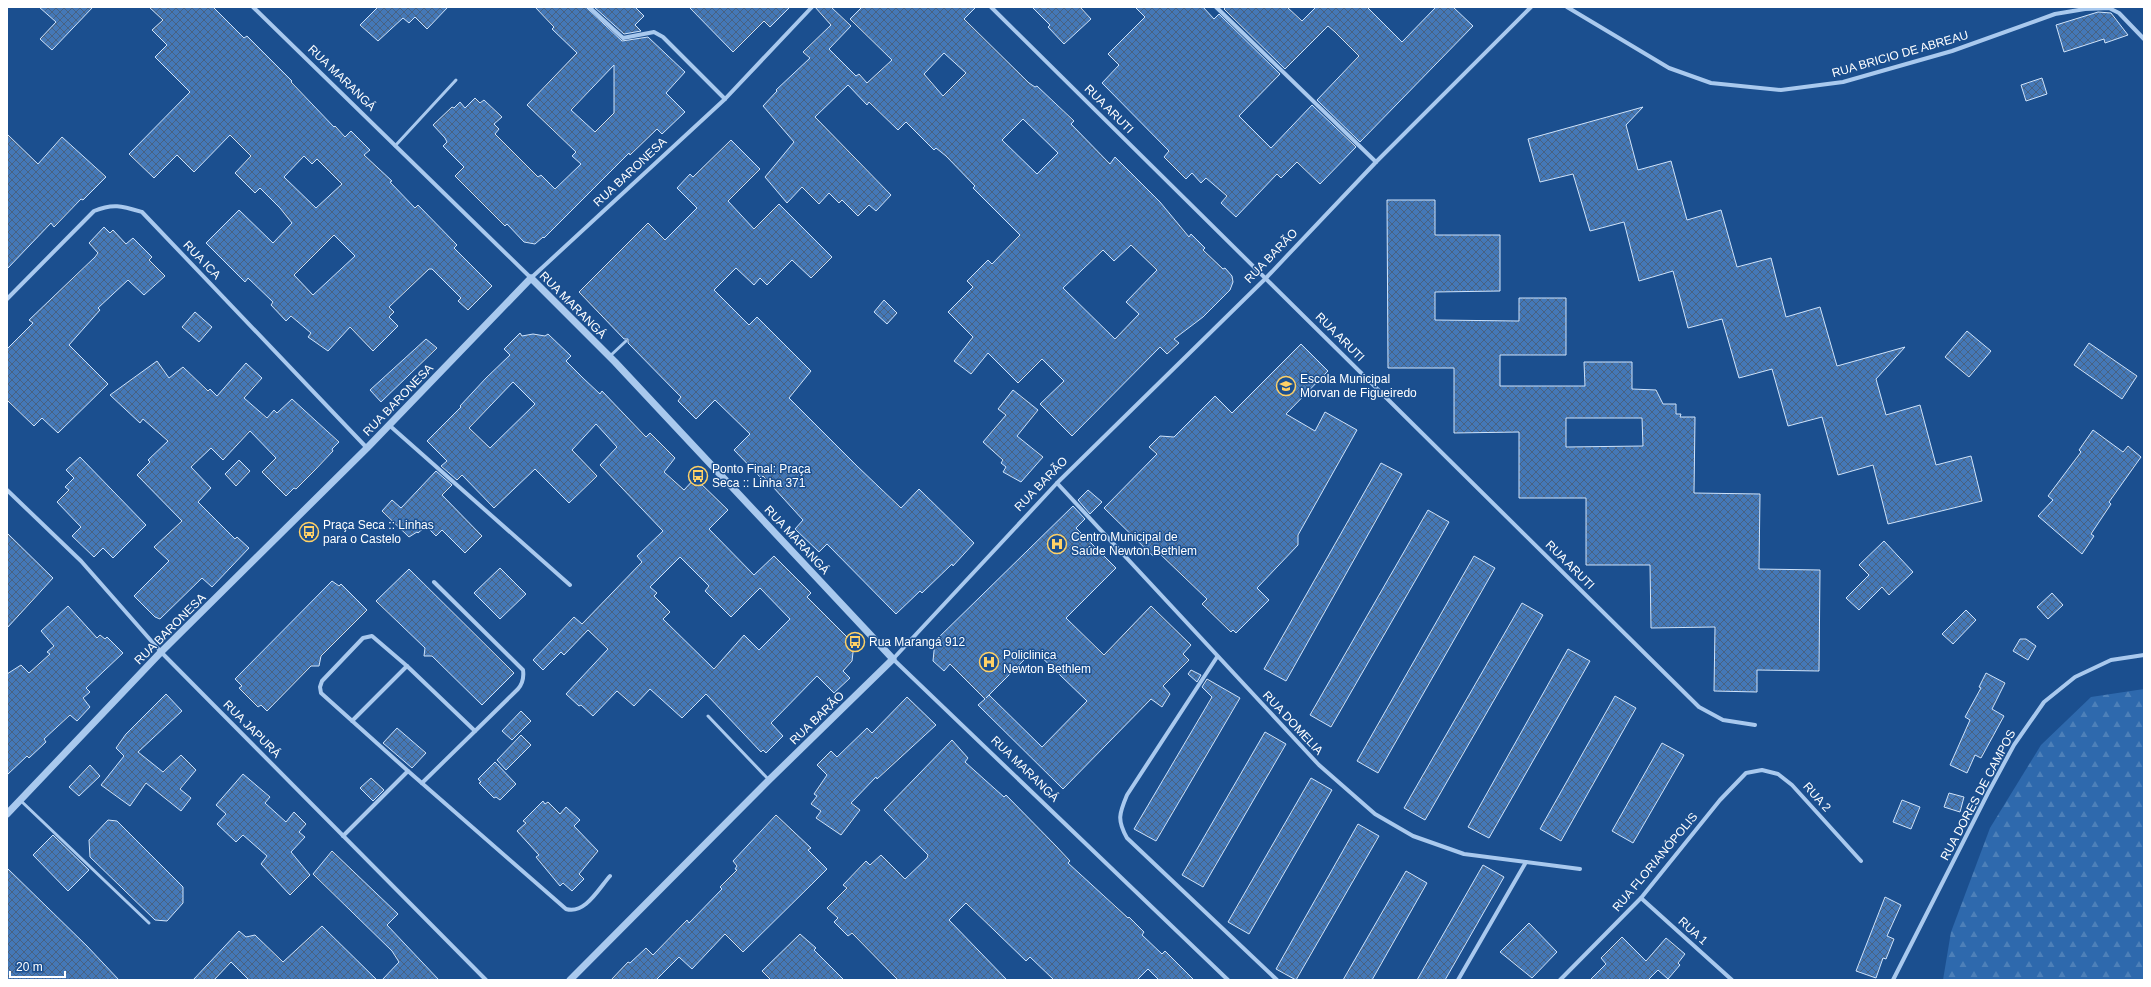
<svg xmlns="http://www.w3.org/2000/svg" width="2151" height="987" font-family="Helvetica,sans-serif">
<defs>
<pattern id="forest-firs" width="22" height="20" patternUnits="userSpaceOnUse"><rect width="22" height="20" fill="#2e69ad"/><path d="M5 1l3.5 6h-7zM16 11l3.5 6h-7z" fill="#4d80b9"/></pattern>
<pattern id="building-cross-hatch" width="8" height="8" patternUnits="userSpaceOnUse"><rect width="8" height="8" fill="#4478b7"/><path d="M0 0l8 8M0 8l8-8" fill="none" stroke="#486282"/></pattern>
</defs>
<rect width="100%" height="100%" fill="#1b4f8f"/>
<polygon fill="url(#forest-firs)" points="2144,689 2144,980 1943,980 1951,932 1990,828 2041,745 2091,697"/>
<g fill="url(#building-cross-hatch)" stroke="#cfe3fa" fill-rule="evenodd">
<polygon points="39,7 93,7 52,50 40,39 56,22"/>
<path d="M149,7H213L244,38L247,36L292,81L291,82L334,127L335,126L345,137L351,131L370,150L364,155L392,181L390,182L415,208L418,205L457,245L454,248L492,286L468,310L458,301L461,298L432,269H429L389,307L394,312L389,317L398,326L373,351L350,327L328,351L308,337L311,333L291,316L286,321L271,305L273,302L248,278L245,282L206,243L239,210L273,243L292,223L280,208L260,188L255,193L235,173L251,156L230,135L194,172L177,155L154,178L129,154L190,92L155,57L167,45L152,30L163,20ZM304,156L312,164L317,159L342,184L316,208L284,177ZM334,235L355,256L313,295L294,275Z"/>
<polygon points="378,7 448,7 427,29 415,17 409,23 403,18 378,41 360,25"/>
<path d="M535,7H586L622,41L648,37L685,72L666,93L685,112L662,134L657,129L630,155L629,153L544,238L543,237L535,244L524,242L507,224L505,226L455,176L464,167L443,146L447,142L445,138L433,125L452,107L454,108L460,102L465,108L475,98L480,103L484,100L502,117L494,124L499,129L495,134L538,177L541,175L555,189L581,164L572,156L576,152L527,105L577,53L552,29L554,27ZM614,65V113L595,132L571,110Z"/>
<polygon points="594,7 635,7 644,16 635,25 641,31 624,34"/>
<polygon points="689,7 790,7 770,27 764,21 733,52"/>
<path d="M815,7H831L851,26L829,49L856,76L859,74L867,83L892,60L850,19L862,7H976L964,19L1029,83L1035,87L1037,86L1074,121L1071,124L1110,164L1115,157L1160,202L1189,237L1191,234L1205,248L1203,250L1223,269L1225,268L1232,276L1233,282L1230,290L1203,317L1174,339L1179,343L1167,354L1160,347L1072,436L1040,404L1064,381L1042,359L1018,383L988,353L971,374L954,361L973,337L948,312L973,287L967,281L988,260L992,264L1020,235L973,188L975,186L946,156L936,148L934,150L906,122L898,130L869,102L867,105L848,85L815,117L891,195L876,211L869,205L858,216L842,200L839,203L829,193L819,204L802,187L787,203L765,177L794,142L763,106L777,91L776,90L810,58L803,52L831,25ZM944,53L966,73L943,96L924,74ZM1023,119L1058,153L1037,174L1002,140ZM1131,245L1157,270L1126,302L1139,314L1115,339L1063,288L1103,250L1114,261Z"/>
<polygon points="1032,7 1080,7 1091,19 1064,44 1048,27 1050,25"/>
<polygon points="1135,7 1203,7 1214,19 1219,14 1280,74 1239,116 1271,148 1312,105 1356,147 1320,184 1297,162 1281,178 1277,174 1236,217 1221,203 1227,196 1206,178 1201,183 1192,173 1186,179 1164,157 1169,151 1102,83 1119,65 1108,54 1145,17"/>
<polygon points="1226,7 1287,7 1302,21 1316,7 1367,7 1402,42 1436,7 1453,7 1473,26 1360,142 1317,100 1359,56 1335,32 1328,26 1285,69 1224,9"/>
<polygon points="2098,12 2111,13 2128,35 2105,43 2104,39 2064,52 2056,25"/>
<polygon points="2042,78 2047,94 2026,101 2021,85"/>
<polygon points="1643,107 1626,125 1638,170 1671,161 1687,220 1721,210 1737,267 1771,258 1786,317 1820,307 1837,366 1905,347 1876,379 1886,415 1920,405 1936,465 1971,456 1982,501 1888,524 1873,465 1838,475 1822,417 1788,426 1772,369 1739,378 1722,319 1688,328 1673,271 1639,281 1624,222 1590,231 1573,174 1540,182 1528,139"/>
<polygon points="7,134 38,164 62,137 106,177 83,200 81,199 54,227 51,223 7,269"/>
<polygon points="731,140 760,169 728,201 754,229 779,204 832,257 811,278 792,260 767,285 760,278 754,285 736,268 714,290 749,325 757,317 811,371 789,398 857,466 901,508 919,489 974,543 953,566 952,564 922,593 920,591 896,614 827,544 819,552 795,529 803,520 763,476 761,478 734,450 750,434 715,400 696,419 678,401 681,397 628,343 628,339 624,339 579,292 648,223 665,240 697,208 677,188 690,174 693,177"/>
<path d="M1387,200H1435V235H1500V291L1435,292V320L1519,321V298H1566V355H1500V386H1585L1584,362H1632V389L1656,390L1663,404H1676V414H1681L1680,417H1695L1694,493L1760,494L1759,569L1820,570L1819,671L1757,670V692L1714,691L1715,627L1651,628L1650,565H1586V498H1519V432L1454,433V368H1388ZM1566,418H1642L1643,446L1566,447Z"/>
<polygon points="104,227 110,233 113,230 126,244 133,238 152,257 149,260 165,276 144,295 128,280 98,308 100,310 69,345 108,384 58,433 42,418 34,426 7,400 7,349 33,323 29,320 95,257 98,253 89,243"/>
<polygon points="884,300 897,313 887,324 874,312"/>
<polygon points="195,312 212,327 199,342 182,327"/>
<polygon points="1967,331 1991,351 1969,377 1945,357"/>
<path d="M520,333L522,336L533,334L545,336L548,334L571,356L566,361L583,378L600,394L602,391L646,437L650,433L675,458L664,472L684,490L695,478L728,510L709,529L754,575L774,556L811,593L807,597L854,644L852,661L843,671L850,678L834,693L817,676L771,723L783,736L766,753L763,750L761,752L706,694L682,718L650,689L634,706L617,691L593,716L581,705L579,706L566,694L608,649L588,630L564,655L561,652L543,670L533,660L574,617L582,624L642,562L637,556L663,531L600,465L617,447L596,424L572,450L597,476L569,503L535,469L494,508L462,475L457,480L441,466L447,461L427,441L461,407L460,406L486,378L510,355L504,349ZM513,382L535,404L490,448L469,428ZM680,557L709,586L705,591L731,617L760,588L790,619L759,650L744,635L714,669L663,619L670,612L654,596L657,593L650,587Z"/>
<polygon points="426,339 437,348 381,402 370,390"/>
<polygon points="2089,343 2137,376 2122,399 2074,365"/>
<polygon points="1301,344 1328,371 1286,414 1315,431 1325,412 1357,430 1298,535 1298,545 1257,588 1269,600 1236,633 1233,630 1231,632 1202,604 1207,599 1158,552 1153,556 1104,508 1157,454 1149,447 1160,436 1174,437 1215,396 1232,413"/>
<polygon points="157,361 169,378 183,367 208,391 210,389 217,396 246,363 262,378 244,398 267,418 274,410 277,413 292,399 339,442 332,449 333,451 314,471 296,489 294,488 286,496 262,472 276,458 250,431 223,460 211,448 191,467 211,488 198,502 235,539 237,537 249,548 212,587 202,578 160,619 155,617 134,596 169,561 154,547 182,521 137,475 150,462 148,460 168,441 143,419 140,423 110,395"/>
<polygon points="1013,390 1038,410 1017,436 1043,457 1021,482 1003,472 1006,467 1001,463 1003,460 983,442 1006,415 998,409"/>
<polygon points="2093,430 2123,452 2128,446 2141,457 2109,502 2111,504 2091,534 2094,536 2082,554 2038,516 2053,500 2048,496 2081,452 2079,450"/>
<polygon points="80,457 146,525 113,558 103,548 94,557 72,536 81,527 57,502 69,490 65,487 74,478 66,470"/>
<polygon points="239,460 250,471 236,486 225,474"/>
<polygon points="1381,463 1402,474 1286,681 1264,669"/>
<polygon points="436,471 452,485 442,495 482,536 465,553 442,530 436,536 426,526 418,533 417,532 409,537 382,511 392,500 401,508"/>
<polygon points="1088,490 1102,502 1090,514 1078,500"/>
<path d="M1073,506L1085,519L1076,528L1116,568L1066,618L1104,655L1151,606L1191,645L1183,654L1189,660L1163,686L1170,694L1162,707L1151,699L1063,789L978,705L985,699L950,664L944,671L933,661L935,641ZM1034,650L1087,701L1042,747L989,695L986,698Z"/>
<polygon points="1428,510 1449,522 1331,727 1310,715"/>
<polygon points="7,533 53,578 7,628"/>
<polygon points="1884,541 1913,572 1889,595 1882,587 1859,610 1846,598 1869,575 1859,565"/>
<polygon points="1474,556 1495,568 1378,773 1357,761"/>
<polygon points="500,568 526,594 500,619 474,593"/>
<polygon points="409,569 514,673 482,705 432,656 424,656 425,648 376,601"/>
<polygon points="332,581 339,586 341,584 367,610 321,656 319,666 311,666 267,711 261,705 258,707 239,688 242,686 235,679"/>
<polygon points="2052,593 2063,605 2048,619 2037,607"/>
<polygon points="1522,603 1543,615 1425,820 1404,808"/>
<polygon points="68,606 97,638 100,635 105,639 107,637 123,653 86,688 90,692 83,698 90,707 77,721 70,715 44,739 46,742 29,758 27,756 7,775 7,674 21,665 29,673 50,654 47,652 54,646 41,631"/>
<polygon points="1966,610 1976,620 1953,644 1942,634"/>
<polygon points="2020,639 2026,639 2036,646 2028,660 2013,651"/>
<polygon points="1568,649 1590,661 1489,838 1468,827"/>
<polygon points="1191,670 1201,675 1197,682 1188,674"/>
<polygon points="1986,673 2005,683 1992,709 2004,716 1981,758 1975,755 1967,773 1950,765 1970,720 1965,717 1981,688 1979,687"/>
<polygon points="1207,679 1240,698 1156,841 1134,829 1212,697 1202,687"/>
<polygon points="166,694 182,711 138,752 163,772 181,755 196,770 180,789 191,798 181,811 146,783 130,806 101,785 124,756 116,748 126,734"/>
<polygon points="1615,696 1636,708 1561,841 1540,829"/>
<polygon points="907,697 936,725 877,779 876,777 851,803 860,810 841,835 816,818 821,811 811,804 817,796 814,794 827,775 817,765 831,751 837,757 867,728 872,733"/>
<polygon points="521,711 531,721 512,740 502,731"/>
<polygon points="397,728 426,753 412,768 383,743"/>
<polygon points="1265,732 1286,744 1203,887 1182,875"/>
<polygon points="521,735 531,745 506,770 497,760"/>
<polygon points="952,740 968,758 965,762 1004,797 1006,795 1056,846 1070,861 1068,863 1128,918 1129,917 1144,932 1142,935 1162,954 1165,951 1194,980 1159,980 1148,969 1137,980 1054,980 1030,957 1026,961 966,903 949,920 1007,980 898,980 852,933 848,936 834,922 838,918 827,908 847,888 843,885 866,861 870,865 881,855 905,879 927,858 928,855 884,810"/>
<polygon points="1662,743 1684,755 1633,843 1612,831"/>
<polygon points="495,762 516,784 500,800 496,797 494,798 479,783 481,782 478,779"/>
<polygon points="90,765 100,776 79,796 69,787"/>
<polygon points="243,774 270,797 265,803 286,822 294,812 306,824 299,832 305,837 291,852 310,875 290,895 261,864 267,856 243,835 236,842 217,824 226,814 216,805"/>
<polygon points="371,778 384,790 373,801 360,788"/>
<polygon points="1311,778 1332,790 1249,934 1228,922"/>
<polygon points="1949,793 1964,797 1960,812 1944,807"/>
<polygon points="1902,800 1920,807 1911,829 1893,822"/>
<polygon points="543,801 545,804 548,802 560,814 566,807 580,820 574,826 598,851 579,874 584,879 572,891 563,883 560,886 536,857 539,855 517,831 526,823 523,821"/>
<polygon points="776,815 811,848 808,850 827,869 814,882 743,952 725,934 692,969 679,957 656,980 611,980 628,962 630,963 646,948 653,955 687,920 689,923 722,889 720,887 737,870 735,869 737,866 733,861"/>
<polygon points="108,820 117,821 183,887 183,903 167,921 155,920 90,857 89,840"/>
<polygon points="1358,824 1379,836 1296,980 1276,969"/>
<polygon points="53,835 89,870 68,891 33,855"/>
<polygon points="332,851 398,914 387,925 439,980 382,980 399,962 392,951 313,874"/>
<polygon points="1483,865 1504,877 1445,980 1417,980"/>
<polygon points="7,868 87,946 119,980 7,980"/>
<polygon points="1406,871 1427,883 1372,980 1343,980"/>
<polygon points="1885,897 1901,905 1887,936 1894,939 1886,959 1883,958 1876,978 1856,971"/>
<polygon points="1529,923 1557,952 1532,978 1500,952"/>
<polygon points="322,926 377,980 249,980 231,962 214,980 193,980 239,931 246,937 255,935 283,962"/>
<polygon points="800,934 816,948 814,950 844,980 771,980 762,971"/>
<polygon points="1622,937 1646,961 1666,938 1685,954 1678,963 1680,965 1668,979 1658,970 1648,980 1590,980 1606,964 1601,958"/>
</g>
<g fill="none" stroke-linecap="round" stroke-linejoin="round">
<g stroke="#a9c9ee" stroke-width="3">
<polyline points="395,146 456,80"/>
<polyline points="609,357 626,341"/>
<polyline points="708,716 769,780"/>
<polyline points="20,800 149,923"/>
</g>
<g stroke="#a9c9ee" stroke-width="4">
<polyline points="253,7 531,278 725,99 812,7"/>
<polyline points="589,7 623,38 654,32 663,37 725,99"/>
<polyline points="991,7 1699,707 1723,720 1755,725"/>
<polyline points="1216,7 1376,162"/>
<polyline points="1567,7 1669,68 1711,83 1781,90 1843,82 1952,51 2055,14 2085,9 2109,8 2119,13 2144,39"/>
<path d="M7,299L94,211C113,203 122,206 142,212L367,448"/>
<polyline points="389,425 570,585"/>
<polyline points="1057,483 1319,765 1375,814 1413,836 1464,854 1580,869"/>
<polyline points="7,490 81,561 161,652 486,980"/>
<path d="M1217,657L1127,795C1119,814 1117,820 1127,838L1277,980"/>
<polyline points="407,666 475,731"/>
<path d="M408,771L566,909C585,915 599,888 610,876"/>
<path d="M422,783L518,689C523,683 524,677 523,670L434,582"/>
<polyline points="343,836 408,771 321,693 320,687 322,681 363,638 372,636 407,666 352,721"/>
<polyline points="1641,898 1732,980"/>
<polyline points="1228,980 893,659 1057,483 1266,278 1376,162 1531,7"/>
<polyline points="1458,980 1526,862"/>
<polyline points="1560,980 1641,898 1720,800 1746,773 1762,770 1778,774 1792,785 1861,861"/>
<polyline points="1893,980 1988,793 2014,745 2044,702 2075,677 2111,660 2144,655"/>
</g>
<polyline stroke="#a9c9ee" stroke-width="7" points="7,814 161,652 367,448 531,278 615,362 893,659 769,780 570,980"/>
</g>
<defs>
<symbol id="school-ring" viewBox="-11 -11 22 22"><circle r="9.5" fill="#1b4f8f" stroke="#ffd166" stroke-width="1.5"/><path d="M0-5L7-2L0 1L-7-2ZM-4 1L0 2.5L4 1V4Q0 6-4 4Z" fill="#ffd166"/></symbol>
<symbol id="bus-ring" viewBox="-11 -11 22 22"><circle r="9.5" fill="#1b4f8f" stroke="#ffd166" stroke-width="1.5"/><path d="M-5-6H5V4H4V6H2V4H-2V6H-4V4H-5ZM-3.5-4V0h7V-4ZM-3.5 1.2v1.5H-2V1.2ZM2 1.2v1.5H3.5V1.2Z" fill="#ffd166"/></symbol>
<symbol id="hospital-ring" viewBox="-11 -11 22 22"><circle r="9.5" fill="#1b4f8f" stroke="#ffd166" stroke-width="1.5"/><path d="M-5-5h3v3.5h4V-5h3V5h-3V1.5h-4V5h-3Z" fill="#ffd166"/></symbol>
</defs>
<g fill-rule="evenodd">
<use href="#school-ring" x="1275" y="375" width="22" height="22"/>
<use href="#bus-ring" x="687" y="465" width="22" height="22"/>
<use href="#bus-ring" x="298" y="521" width="22" height="22"/>
<use href="#hospital-ring" x="1046" y="533" width="22" height="22"/>
<use href="#bus-ring" x="844" y="631" width="22" height="22"/>
<use href="#hospital-ring" x="978" y="651" width="22" height="22"/>
</g>
<g text-anchor="middle" dominant-baseline="central" stroke-width="3" stroke-linejoin="round" paint-order="stroke">
<g font-size="12" fill="#fff" stroke="#1b4f8f">
<text transform="translate(1900 54) rotate(-16)">RUA BRICIO DE ABREAU</text>
<text transform="translate(342 78) rotate(44)">RUA MARANGÁ</text>
<text transform="translate(1109 109) rotate(45)">RUA ARUTI</text>
<text transform="translate(630 172) rotate(-43)">RUA BARONESA</text>
<text transform="translate(1271 256) rotate(-46)">RUA BARÃO</text>
<text transform="translate(202 260) rotate(46)">RUA ICA</text>
<text transform="translate(573 305) rotate(45)">RUA MARANGÁ</text>
<text transform="translate(1340 337) rotate(45)">RUA ARUTI</text>
<text transform="translate(398 400) rotate(-46)">RUA BARONESA</text>
<text transform="translate(1041 484) rotate(-46)">RUA BARÃO</text>
<text transform="translate(797 540) rotate(47)">RUA MARANGÁ</text>
<text transform="translate(1570 565) rotate(45)">RUA ARUTI</text>
<text transform="translate(170 629) rotate(-45)">RUA BARONESA</text>
<text transform="translate(817 718) rotate(-44)">RUA BARÃO</text>
<text transform="translate(1293 723) rotate(47)">RUA DOMELIA</text>
<text transform="translate(252 729) rotate(45)">RUA JAPURÁ</text>
<text transform="translate(1025 769) rotate(44)">RUA MARANGÁ</text>
<text transform="translate(1978 795) rotate(-62)">RUA DORES DE CAMPOS</text>
<text transform="translate(1817 797) rotate(48)">RUA 2</text>
<text transform="translate(1655 862) rotate(-50)">RUA FLORIANÓPOLIS</text>
<text transform="translate(1693 931) rotate(42)">RUA 1</text>
</g>
<g font-size="12" fill="#fff" stroke="#1b4f8f" text-anchor="start">
<text x="1300" y="379">Escola Municipal<tspan x="1300" dy="14">Morvan de Figueiredo</tspan></text>
<text x="712" y="469">Ponto Final: Praça<tspan x="712" dy="14">Seca :: Linha 371</tspan></text>
<text x="323" y="525">Praça Seca :: Linhas<tspan x="323" dy="14">para o Castelo</tspan></text>
<text x="1071" y="537">Centro Municipal de<tspan x="1071" dy="14">Saúde Newton Bethlem</tspan></text>
<text x="869" y="642">Rua Marangá 912</text>
<text x="1003" y="655">Policlinica<tspan x="1003" dy="14">Newton Bethlem</tspan></text>
</g>
</g>
<rect width="2151" height="987" fill="none" stroke="#ffffff" stroke-width="16"/>
<path d="M10 971v6h55v-6" fill="none" stroke="#ffffff" stroke-width="2"/>
<text x="16" y="971" font-size="12" fill="#ffffff" stroke="#1b4f8f" stroke-width="3" paint-order="stroke">20 m</text>
</svg>
